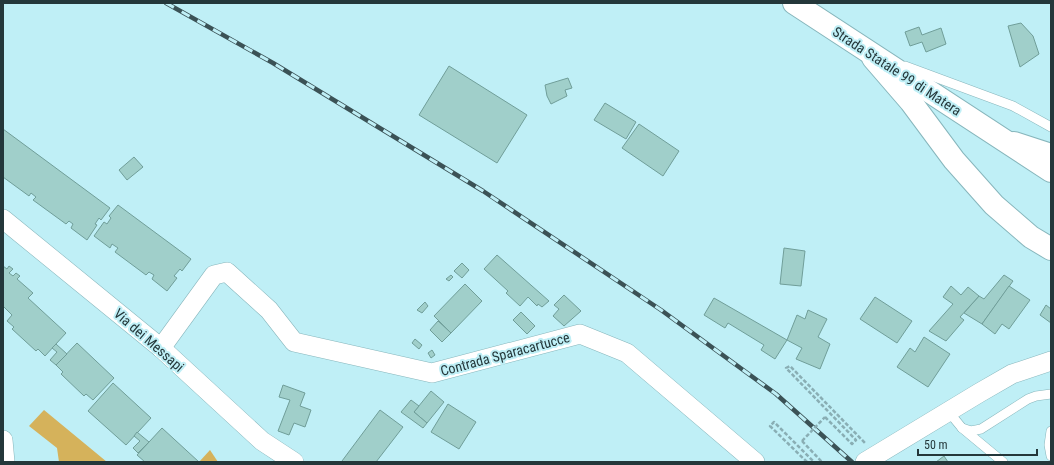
<svg xmlns="http://www.w3.org/2000/svg" width="1054" height="465" font-family="'Roboto Condensed',sans-serif">
<rect width="100%" height="100%" fill="#bfeff6"/>
<g fill="#d5b25b">
<polygon points="44,410 107,462 59,462 57,448 29,426"/>
<polygon points="210,450 218,462 199,462"/>
</g>
<g fill="#a0cfca" stroke="#709e99">
<polygon points="1021,23 1033,36 1039,54 1020,67 1008,26"/>
<polygon points="919,27 922,35 941,28 946,44 926,52 922,42 910,46 905,32"/>
<polygon points="449,66 527,115 497,163 419,115"/>
<polygon points="568,78 572,88 565,90 567,96 551,104 547,96 545,85"/>
<polygon points="605,103 636,122 626,139 594,120"/>
<polygon points="639,124 679,151 663,176 622,148"/>
<polygon points="3,129 110,208 101,220 99,218 95,224 97,225 87,240 71,228 73,224 69,221 66,224 33,200 36,197 31,193 29,196 3,177"/>
<polygon points="134,157 143,167 127,180 119,170"/>
<polygon points="118,205 191,259 182,271 180,269 174,276 177,278 167,291 152,279 154,275 149,272 146,275 115,252 118,248 112,244 110,248 94,236 104,222 107,224 111,218 109,216"/>
<polygon points="784,248 805,251 801,286 780,284"/>
<polygon points="497,255 549,301 542,307 538,304 537,306 528,297 520,306 506,293 508,291 484,269"/>
<polygon points="462,263 469,270 462,278 454,271"/>
<polygon points="3,266 7,269 9,266 13,269 9,273 13,276 16,273 20,276 17,279 33,293 28,298 66,333 45,356 38,349 36,351 12,329 14,327 7,321 12,315 3,306"/>
<polygon points="451,275 453,277 449,281 446,279"/>
<polygon points="1004,275 1013,281 982,324 964,313 979,296 984,299"/>
<polygon points="465,284 482,301 451,333 434,316"/>
<polygon points="951,286 961,295 968,287 979,296 960,317 964,320 946,341 929,331 953,304 943,297"/>
<polygon points="1009,286 1030,300 1009,329 1002,324 995,334 982,324"/>
<polygon points="564,295 581,311 564,326 553,316 559,309 554,305"/>
<polygon points="875,297 912,321 897,343 860,319"/>
<polygon points="714,298 787,340 775,359 761,350 764,345 728,323 725,328 704,315"/>
<polygon points="425,302 428,306 422,313 417,310"/>
<polygon points="1046,305 1051,309 1051,323 1040,315"/>
<polygon points="808,310 827,319 818,337 830,344 820,369 796,359 802,348 787,340 797,315 805,319"/>
<polygon points="521,312 535,326 527,334 513,320"/>
<polygon points="438,321 451,333 442,342 430,330"/>
<polygon points="924,337 950,354 928,387 897,367 910,348 915,352"/>
<polygon points="415,339 422,345 419,349 412,343"/>
<polygon points="77,343 114,378 93,400 86,394 84,396 61,374 63,372 56,365"/>
<polygon points="56,344 67,354 56,365 50,360 57,352 52,348"/>
<polygon points="432,350 435,355 431,358 428,353"/>
<polygon points="113,383 151,418 126,445 88,411"/>
<polygon points="283,385 305,393 300,406 311,410 305,427 294,423 289,435 278,431 290,400 279,397"/>
<polygon points="431,391 444,402 427,423 414,412"/>
<polygon points="411,400 419,406 414,412 427,423 423,428 401,412"/>
<polygon points="448,404 476,422 459,449 431,432"/>
<polygon points="380,410 403,427 376,462 343,462 342,461"/>
<polygon points="162,428 199,462 145,462 137,455"/>
<polygon points="137,432 149,442 138,453 133,448 140,441 134,436"/>
<polygon points="944,456 948,462 936,462"/>
</g>
<g fill="none" stroke-linecap="round" stroke-linejoin="round">
<defs>
<g id="lane">
<polyline points="905,66 1013,106 1051,127"/>
<polyline points="948,411 962,428 1003,462"/>
<polyline points="962,428 971,431 981,429 1028,399 1036,396 1051,394"/>
<polyline points="1051,431 1049,445 1051,456"/>
</g>
<g id="street">
<polyline points="3,219 161,348 262,441 294,462"/>
<polyline points="161,348 214,275 227,272 269,310 294,342 432,373 580,334 627,353 755,462"/>
<polyline points="3,440 5,462"/>
<polyline points="865,462 979,393 1012,374 1051,361"/>
</g>
<g id="primary">
<polyline points="873,58 911,102 954,160 994,205 1031,237 1051,249"/>
<polyline points="1014,143 1051,155"/>
</g>
<polyline id="highway" points="794,3 1051,171"/>
</defs>
<use href="#lane" stroke="#87b6bc" stroke-width="10"/>
<use href="#street" stroke="#87b6bc" stroke-width="20"/>
<use href="#primary" stroke="#87b6bc" stroke-width="24"/>
<use href="#highway" stroke="#87b6bc" stroke-width="24"/>
<g stroke="#89aeb4" stroke-width="2.5" stroke-dasharray="4 2" stroke-linecap="butt">
<polyline points="825,417 852,444 856,440 786,368 790,366 865,443"/>
<polyline points="802,441 822,462"/>
<polyline points="807,462 770,426 774,422 814,462"/>
</g>
<use href="#lane" stroke="#fff" stroke-width="9"/>
<use href="#street" stroke="#fff" stroke-width="19"/>
<use href="#primary" stroke="#fff" stroke-width="22"/>
<use href="#highway" stroke="#fff" stroke-width="22"/>
<defs>
<polyline id="rail" points="166,3 273,63 483,191 661,310 776,394 852,462"/>
</defs>
<use href="#rail" stroke="#3b5256" stroke-width="4.5"/>
<use href="#rail" stroke="#bfeff6" stroke-width="3" stroke-dasharray="9" stroke-linecap="butt"/>
<polyline stroke="#89aeb4" stroke-width="2.5" stroke-dasharray="4 2" stroke-linecap="butt" points="802,441 825,417"/>
</g>
<g text-anchor="middle" dominant-baseline="central" stroke-width="4" stroke-linejoin="round" paint-order="stroke">
<g font-size="14" fill="#24373a" stroke="#bfeff6">
<text transform="translate(897 71) rotate(33)">Strada Statale 99 di Matera</text>
<text transform="translate(149 340) rotate(41)">Via dei Messapi</text>
<text transform="translate(505 354) rotate(-15)">Contrada Sparacartucce</text>
</g>
</g>
<rect width="1054" height="465" fill="none" stroke="#24373a" stroke-width="8"/>
<path d="M918 449v6h119v-6" fill="none" stroke="#24373a" stroke-width="2"/>
<text x="924" y="449" font-size="12" fill="#24373a" stroke="#bfeff6" stroke-width="3" paint-order="stroke">50 m</text>
</svg>
